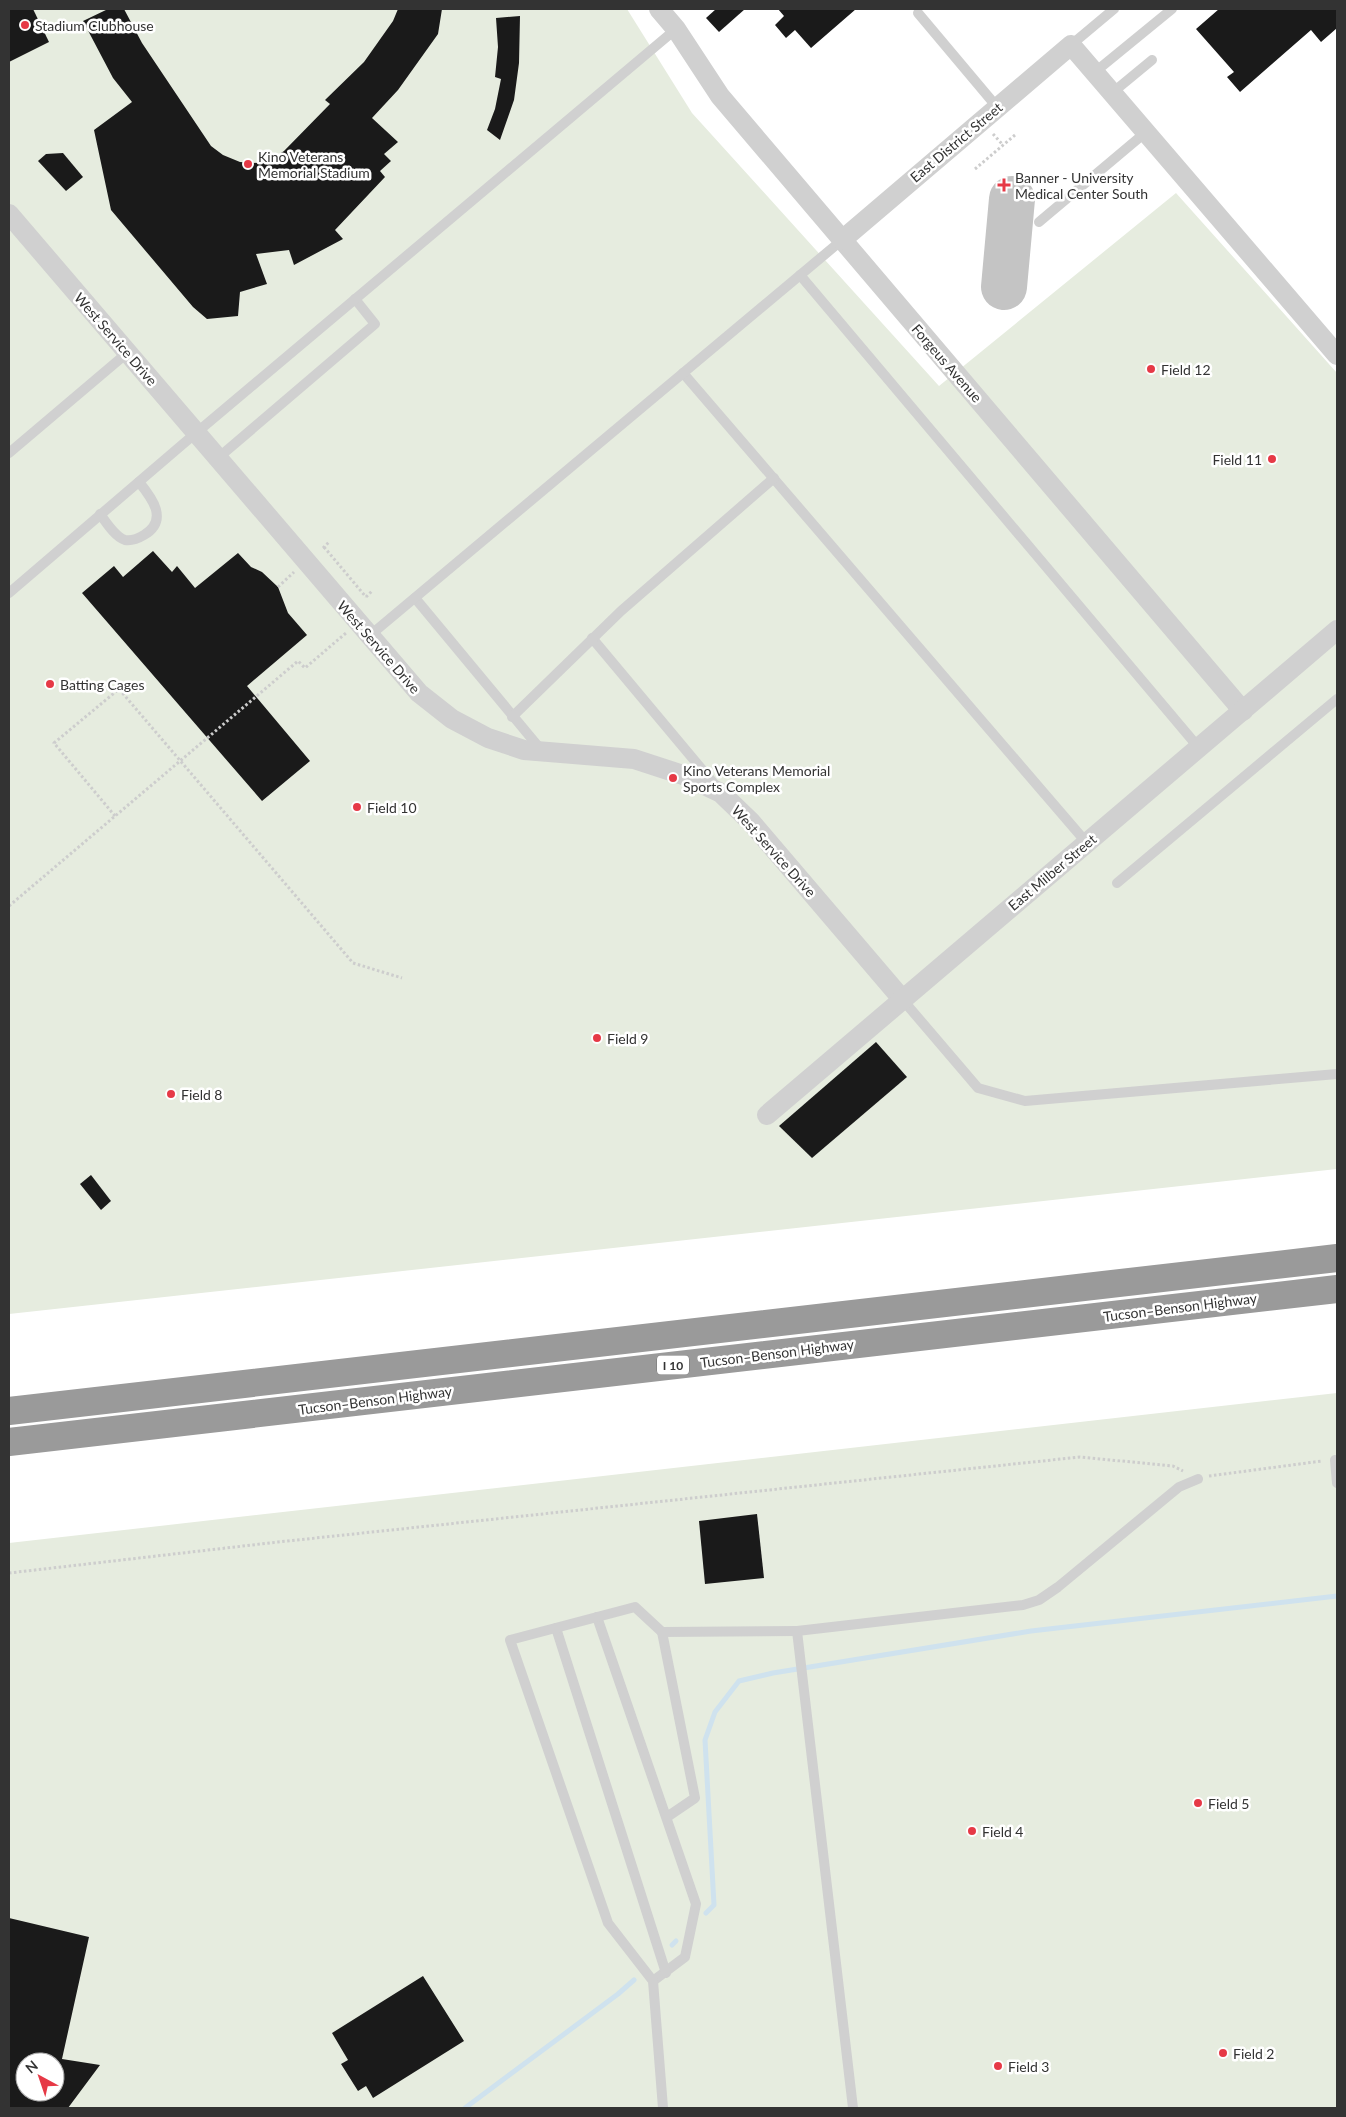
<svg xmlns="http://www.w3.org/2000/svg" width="1346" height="2117" font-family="Lato,sans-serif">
<rect width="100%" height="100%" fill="#fff"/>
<g fill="#e6ecdf" fill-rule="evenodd">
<polygon points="9,9 627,9 692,113 939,386 1176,193 1337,373 1337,1169 9,1314"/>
<path d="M1337,1393V2108H9V1543ZM25,2062H55V2092H25Z"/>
</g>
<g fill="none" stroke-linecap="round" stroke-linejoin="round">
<g stroke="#cfe2ee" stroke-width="5">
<polyline points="706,1913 714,1905 705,1740 715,1712 739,1681 773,1673 1031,1631 1337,1596"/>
<polyline points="672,1945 676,1941"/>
<polyline points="465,2108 618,1994 634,1980"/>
</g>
<polyline stroke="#c4c4c4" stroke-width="46" points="1004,287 1012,199"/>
</g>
<g fill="#1a1a1a" fill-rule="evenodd">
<polygon points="9,9 33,9 49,42 9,62"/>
<polygon points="108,9 124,9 142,43 211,146 223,155 240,162 258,163 272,159 284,151 330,104 325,100 364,62 393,21 398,9 442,9 438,34 398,90 372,118 398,142 384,154 391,161 380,171 385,177 335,230 343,239 294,265 289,250 256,254 267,284 240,292 238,316 207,319 193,307 111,210 94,130 132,102 113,78 83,21"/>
<polygon points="716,9 745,9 719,32 706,18"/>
<polygon points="778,9 856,9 811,48 795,30 786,38 775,25 784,16"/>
<polygon points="1219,9 1337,9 1337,28 1321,42 1311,30 1240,92 1227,77 1234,72 1196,29"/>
<polygon points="520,16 519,63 514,100 500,140 487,130 495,109 501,79 495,77 498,47 496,18"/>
<polygon points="63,153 83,177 66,191 38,161 46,154"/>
<polygon points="153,551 172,572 177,566 195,588 238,553 251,567 262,572 278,587 288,613 307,635 247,686 310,761 262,801 82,593 114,566 123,577"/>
<polygon points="876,1042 907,1077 812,1158 779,1126"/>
<polygon points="91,1175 111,1201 101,1210 80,1184"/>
<polygon points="757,1514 764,1578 705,1584 699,1521"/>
<path d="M9,1918L89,1937L62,2059L100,2065L68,2108H9ZM25,2062H55V2092H25Z"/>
<polygon points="423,1976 464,2041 373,2098 366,2086 358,2091 341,2064 348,2060 332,2033"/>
</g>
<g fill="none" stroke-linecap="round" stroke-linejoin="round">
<g stroke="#cdcdcd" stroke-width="3" stroke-dasharray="2.5 2.5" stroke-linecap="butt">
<polyline points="993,134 1003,145"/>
<polyline points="975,169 1015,135"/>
<polyline points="324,547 366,597"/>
<polyline points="323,548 329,542"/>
<polyline points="278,587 294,572"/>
<polyline points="366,597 372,591"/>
<polyline points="115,816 54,743 119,689 353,963 402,978"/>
<polyline points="9,906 298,661 305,668 346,633"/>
<polyline points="1209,1476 1322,1461"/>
<polyline points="9,1573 278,1542 1080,1457 1173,1466 1183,1471"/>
</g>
<g stroke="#d0d0d0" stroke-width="10">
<polyline points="918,13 997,107"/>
<polyline points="1071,45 1114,9"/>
<polyline points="1095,72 1172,9"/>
<polyline points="1112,93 1152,60"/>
<polyline points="1039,222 1146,132"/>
<polyline points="800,275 1199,748"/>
<polyline points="683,373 1086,842"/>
<polyline points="9,453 127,353"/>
<polyline points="218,458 375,324 355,299"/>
<path d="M100,514C106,522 115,537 125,540C131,541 139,538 144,535C169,520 152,498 139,482"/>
<polyline points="9,593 183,444 676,29"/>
<polyline points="415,598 542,751"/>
<polyline points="368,637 842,240"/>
<polyline points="592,638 715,785"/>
<polyline points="512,717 621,611 774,478"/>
<polyline points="1117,883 1337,699"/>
<polyline points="902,999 978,1088 1025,1101 1337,1074"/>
<polyline points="1335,1460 1337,1483"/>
<polyline points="597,1617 696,1904 685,1957 653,1981"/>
<polyline points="556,1628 666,1973"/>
<polyline points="662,1632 695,1798 667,1817"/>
<polyline points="663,2108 653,1981 608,1923 510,1640 635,1607 662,1632 797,1631"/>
<polyline points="853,2108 797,1631 1023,1605 1039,1600 1058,1587 1179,1487 1198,1479"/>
</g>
<g stroke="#d0d0d0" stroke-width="20">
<polyline points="659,9 676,29 720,96 1243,711"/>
<polyline points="9,214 419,693 452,719 488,738 524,750 634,759 683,775 721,793 751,822 902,999"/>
<polyline points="842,240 1071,45 1337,355"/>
<polyline points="767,1115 1337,630"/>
</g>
<g stroke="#9a9a9a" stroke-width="28">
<polyline points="9,1411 1337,1258"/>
<polyline points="9,1442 1337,1289"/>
</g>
</g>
<g fill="#e63946" stroke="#fff" stroke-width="2">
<circle cx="25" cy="25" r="5"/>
<circle cx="248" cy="164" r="5"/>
<path d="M1001.5 177.5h5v5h5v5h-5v5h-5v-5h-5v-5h5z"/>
<circle cx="1151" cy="369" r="5"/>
<circle cx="1272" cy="459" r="5"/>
<circle cx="50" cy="684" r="5"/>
<circle cx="673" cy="778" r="5"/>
<circle cx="357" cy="807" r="5"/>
<circle cx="597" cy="1038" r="5"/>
<circle cx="171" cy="1094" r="5"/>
<circle cx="1198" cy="1803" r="5"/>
<circle cx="972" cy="1831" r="5"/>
<circle cx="1223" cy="2053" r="5"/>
<circle cx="998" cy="2066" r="5"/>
</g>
<g text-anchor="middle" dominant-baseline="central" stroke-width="5" stroke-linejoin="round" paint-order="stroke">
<rect fill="#fff" stroke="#707070" stroke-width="1" x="657" y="1355.5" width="32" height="19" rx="4"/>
<g font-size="12" font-weight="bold" fill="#333">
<text x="673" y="1365">I 10</text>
</g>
<g font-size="14" fill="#333" stroke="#fff" text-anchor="start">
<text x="35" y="25">Stadium Clubhouse</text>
<text x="258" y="156">Kino Veterans<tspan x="258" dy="16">Memorial Stadium</tspan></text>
<text x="1015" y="177">Banner - University<tspan x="1015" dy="16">Medical Center South</tspan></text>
<text x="1161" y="369">Field 12</text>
<text x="1262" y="459" text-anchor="end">Field 11</text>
<text x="60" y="684">Batting Cages</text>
<text x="683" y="770">Kino Veterans Memorial<tspan x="683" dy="16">Sports Complex</tspan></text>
<text x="367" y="807">Field 10</text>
<text x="607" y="1038">Field 9</text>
<text x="181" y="1094">Field 8</text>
<text x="1208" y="1803">Field 5</text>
<text x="982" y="1831">Field 4</text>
<text x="1233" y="2053">Field 2</text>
<text x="1008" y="2066">Field 3</text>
</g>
<g font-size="14" fill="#333" stroke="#fff">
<text transform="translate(956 142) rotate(-40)">East District Street</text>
<text transform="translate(116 339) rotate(49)">West Service Drive</text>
<text transform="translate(947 363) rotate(49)">Forgeus Avenue</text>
<text transform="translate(379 647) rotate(49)">West Service Drive</text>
<text transform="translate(774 851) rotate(48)">West Service Drive</text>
<text transform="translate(1052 872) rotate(-40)">East Milber Street</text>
<text transform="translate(1180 1307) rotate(-7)">Tucson–Benson Highway</text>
<text transform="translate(777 1353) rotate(-7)">Tucson–Benson Highway</text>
<text transform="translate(375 1400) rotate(-7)">Tucson–Benson Highway</text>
</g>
</g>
<rect width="1346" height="2117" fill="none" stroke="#333333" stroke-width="20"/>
<g transform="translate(40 2077) rotate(320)"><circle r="24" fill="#ffffff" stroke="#adadad"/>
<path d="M0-4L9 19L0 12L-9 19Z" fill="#e63946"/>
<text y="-8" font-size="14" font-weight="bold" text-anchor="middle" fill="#333333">N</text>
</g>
</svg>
